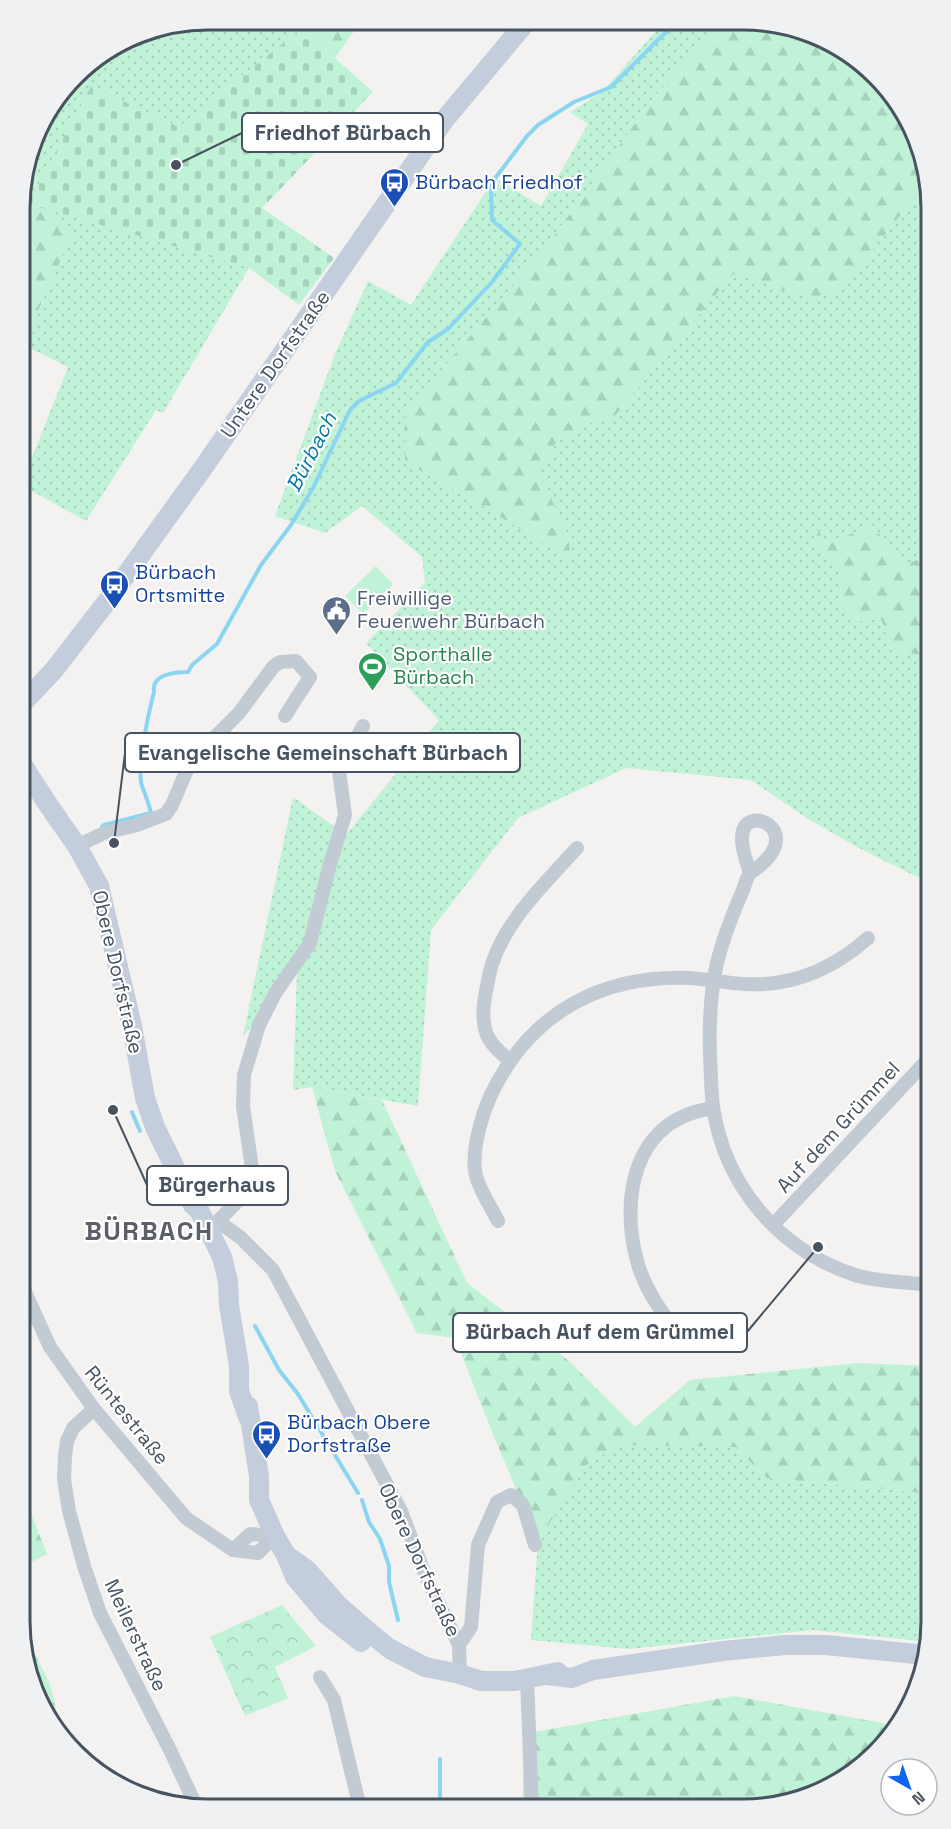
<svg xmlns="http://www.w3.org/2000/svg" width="951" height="1829" font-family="'Space Grotesk',sans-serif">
<defs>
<pattern id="grass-dots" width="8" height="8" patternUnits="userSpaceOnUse" patternTransform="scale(1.5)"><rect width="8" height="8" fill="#bff2d6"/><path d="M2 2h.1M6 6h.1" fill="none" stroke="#a6d1ba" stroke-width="1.8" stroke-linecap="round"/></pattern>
<pattern id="forest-firs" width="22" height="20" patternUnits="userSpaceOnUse" patternTransform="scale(1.5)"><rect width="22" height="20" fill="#bff2d6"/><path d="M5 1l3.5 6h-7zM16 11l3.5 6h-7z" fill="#a6d1ba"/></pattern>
<pattern id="cemetery-stones" width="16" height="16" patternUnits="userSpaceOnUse" patternTransform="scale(1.5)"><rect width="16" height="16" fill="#bff2d6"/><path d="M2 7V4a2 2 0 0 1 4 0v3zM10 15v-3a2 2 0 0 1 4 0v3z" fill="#a6d1ba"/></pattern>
<pattern id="park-crowns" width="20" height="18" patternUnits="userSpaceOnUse" patternTransform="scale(1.5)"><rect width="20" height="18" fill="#bff2d6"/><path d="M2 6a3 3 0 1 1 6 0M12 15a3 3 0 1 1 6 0" fill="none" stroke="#a6d1ba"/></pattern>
</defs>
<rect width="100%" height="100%" fill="#f4f1f1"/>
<g fill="url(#grass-dots)">
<polygon points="208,20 230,20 303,27 179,127 92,87 29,204 249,268 163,413 156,410 86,521 21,485 68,367 30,348 21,369 21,184 39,124 84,67 136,34"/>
<polygon points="664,22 721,23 655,96 548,244 405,413 405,462 476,502 568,535 538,472 555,444 583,425 614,417 733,273 814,299 842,287 927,183 931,208 931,556 928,555 905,565 872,525 827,544 819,531 812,542 839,571 842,606 859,621 881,619 892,651 931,656 931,878 917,877 855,846 808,819 751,780 626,768 518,818 431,930 418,1106 312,1087 293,1090 297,972 243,1036 293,797 346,835 439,720 366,643 425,583 422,557 362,506 325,533 275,516 335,354 368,281 411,305 495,178 541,206 588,124 570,112 601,93"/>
<polygon points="618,1445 736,1447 767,1478 915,1492 931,1498 931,1633 929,1642 813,1630 629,1649 531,1640 538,1542 585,1466"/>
</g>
<g fill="url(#forest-firs)">
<polygon points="230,20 362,20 335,58 310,36 303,27"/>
<polygon points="721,23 779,23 867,67 922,148 927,183 842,287 814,299 733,274 614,417 583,425 555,444 539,472 568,535 571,561 476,502 405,462 405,413 548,244 655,96"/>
<polygon points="21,196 28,204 53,211 74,231 37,313 30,347 21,369"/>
<polygon points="872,525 905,565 928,555 931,556 931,656 892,651 881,619 859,621 842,606 839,571 812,542 819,531 827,544"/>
<polygon points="312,1087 382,1100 467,1283 569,1361 635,1427 690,1380 857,1363 931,1366 931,1498 915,1492 767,1478 735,1447 618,1445 585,1466 538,1542 491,1429 455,1338 417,1333 335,1171"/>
<polygon points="20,1486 47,1554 20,1568"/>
<polygon points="20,1624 50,1684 60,1727 29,1681"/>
<polygon points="734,1696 898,1726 892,1736 848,1778 803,1800 743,1809 523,1809 523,1734"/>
</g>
<polygon fill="url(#cemetery-stones)" points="303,27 310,36 373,92 262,208 334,258 299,305 249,268 28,204 91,86 179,127"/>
<polygon fill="url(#park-crowns)" points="282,1605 316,1646 275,1667 288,1698 245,1716 210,1637"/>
<polygon fill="#bff2d6" points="376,566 393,584 363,614 345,596"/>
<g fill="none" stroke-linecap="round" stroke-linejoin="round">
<g stroke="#8ad6f1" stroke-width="4">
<path d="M102,827L104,825L151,813C149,803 145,795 142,786C136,768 149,711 154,692C151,674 175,672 188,672L192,665L217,644L261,565L291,525L313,488L350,410L359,401L396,383L428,342L448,329L492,282L520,244L492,220L491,191L493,181L527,136L538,125L574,102L611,87L676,22"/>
<polyline points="132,1112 140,1131"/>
<polyline points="255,1326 279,1370 298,1394 358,1493"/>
<polyline points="362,1500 369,1522 380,1539 389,1566 389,1582 398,1620"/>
<polyline points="440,1759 440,1809"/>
</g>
<g stroke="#c2cbd4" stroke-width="14">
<polyline points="77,846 104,833 137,825 166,814 172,805 186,772 198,754 239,713 273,667 280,662 296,661 310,677 285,716"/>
<path d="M750,873C747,862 741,849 742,837C743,801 807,830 757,868C756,869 751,872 750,873C747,877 745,885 743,890C733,913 723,938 717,963C710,993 709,1026 710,1057C711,1074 711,1091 713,1107C725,1186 779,1250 855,1275C878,1282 907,1282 931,1285"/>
<path d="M509,1060C501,1053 493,1047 488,1037C481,1023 483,1006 486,991C488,982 489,973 492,964C507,919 545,883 577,848"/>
<polyline points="218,1221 246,1193 253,1175 243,1106 244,1075 259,1025 276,992 310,943 330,864 345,815 339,771 363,726"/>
<path d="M498,1221C491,1207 480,1191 476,1176C470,1149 484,1106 497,1083C537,1009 606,975 689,978C708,979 726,983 744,984C792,987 833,969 868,938"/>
<polyline points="212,1225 218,1221 241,1238 273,1270 401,1511 426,1577 459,1645 460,1674"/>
<polyline points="773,1225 931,1056"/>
<polyline points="20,1281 50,1347 94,1409 186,1518 233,1550 258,1553 275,1536"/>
<path d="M689,1343C676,1329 661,1313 652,1296C625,1252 619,1171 660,1132C674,1118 694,1111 713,1108"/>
<polyline points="94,1409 73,1428 67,1441 65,1456 64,1479 69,1511 84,1566 100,1613 171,1752 197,1808"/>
<polyline points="233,1550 250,1534 275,1536"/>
<polyline points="459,1645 471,1627 478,1545 497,1502 511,1495 523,1505 535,1545"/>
<polyline points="320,1677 334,1700 360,1808"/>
<polyline points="527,1678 532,1809"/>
</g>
<g stroke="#c3cddb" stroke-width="20">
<polyline points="21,705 54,670 108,600 203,468 445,119 527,21"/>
<polyline points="20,761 49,806 77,846 99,886 132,1026 145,1098 155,1127 193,1205 199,1210 222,1257 228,1281 229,1305 239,1366 239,1391 248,1417"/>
<polyline points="248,1406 259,1476 259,1500 275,1536 286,1555 295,1577 327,1615 361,1642"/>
<polyline points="286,1555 307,1570 338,1605 370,1633 390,1649 425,1667 460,1674 481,1681 515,1681 558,1672"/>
<polyline points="548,1675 572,1678 593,1670 723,1651 785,1645 826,1645 926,1655"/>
</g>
</g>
<defs>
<symbol id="bus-pin" viewBox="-11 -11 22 30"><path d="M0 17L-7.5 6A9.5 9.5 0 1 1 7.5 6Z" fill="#1a4fb4" stroke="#fff"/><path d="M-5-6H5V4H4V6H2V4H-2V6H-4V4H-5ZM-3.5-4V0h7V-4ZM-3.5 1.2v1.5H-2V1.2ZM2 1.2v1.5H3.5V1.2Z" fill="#fff"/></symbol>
<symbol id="civic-pin" viewBox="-11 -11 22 30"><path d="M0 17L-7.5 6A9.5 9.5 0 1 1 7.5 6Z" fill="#5c6f8a" stroke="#fff"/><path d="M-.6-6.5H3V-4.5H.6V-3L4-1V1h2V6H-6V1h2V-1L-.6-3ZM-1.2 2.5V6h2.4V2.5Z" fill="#fff"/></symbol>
<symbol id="stadium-pin" viewBox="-11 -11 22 30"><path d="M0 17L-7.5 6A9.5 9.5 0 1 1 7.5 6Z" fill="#2e9e5b" stroke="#fff"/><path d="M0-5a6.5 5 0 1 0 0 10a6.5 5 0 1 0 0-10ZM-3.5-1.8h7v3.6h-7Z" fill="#fff"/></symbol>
</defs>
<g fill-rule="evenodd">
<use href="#bus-pin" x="378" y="166" width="33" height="45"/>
<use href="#bus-pin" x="98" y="568" width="33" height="45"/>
<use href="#civic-pin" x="320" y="594" width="33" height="45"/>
<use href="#stadium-pin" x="356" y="650" width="33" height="45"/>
<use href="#bus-pin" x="250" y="1418" width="33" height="45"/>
</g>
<g text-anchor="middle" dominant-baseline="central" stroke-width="4.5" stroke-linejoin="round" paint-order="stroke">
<g font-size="20" fill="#164399" stroke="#fff" text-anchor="start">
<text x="415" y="182">Bürbach Friedhof</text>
<text x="135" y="572">Bürbach<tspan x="135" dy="23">Ortsmitte</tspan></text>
<text x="287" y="1422">Bürbach Obere<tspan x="287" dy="23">Dorfstraße</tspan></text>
</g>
<g font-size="20" fill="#485360" stroke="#fff">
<text transform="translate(275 364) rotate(-55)">Untere Dorfstraße</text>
<text transform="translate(118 972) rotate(77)">Obere Dorfstraße</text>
<text transform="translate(838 1127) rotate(-47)">Auf dem Grümmel</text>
<text transform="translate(127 1415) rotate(51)">Rüntestraße</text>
<text transform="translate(420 1560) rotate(65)">Obere Dorfstraße</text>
<text transform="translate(136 1635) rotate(65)">Meilerstraße</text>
</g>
<g font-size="20" fill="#4e5e75" stroke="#fff" text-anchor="start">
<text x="357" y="598">Freiwillige<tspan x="357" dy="23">Feuerwehr Bürbach</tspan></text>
</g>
<g font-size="20" fill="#27864d" stroke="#fff" text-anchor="start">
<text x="393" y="654">Sporthalle<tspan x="393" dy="23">Bürbach</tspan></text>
</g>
<g font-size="21" font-style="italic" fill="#057ba6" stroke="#fff">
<text transform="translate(311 452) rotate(-63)">Bürbach</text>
</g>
<g font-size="26" font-weight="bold" letter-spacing="1.5" fill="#5d6167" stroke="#fff">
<text x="149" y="1231">BÜRBACH</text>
</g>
</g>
<path d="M0 0H951V1829H0ZM208 30H743A178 178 0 0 1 921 208V1621A178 178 0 0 1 743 1799H208A178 178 0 0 1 30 1621V208A178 178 0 0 1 208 30Z" fill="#f0f1f2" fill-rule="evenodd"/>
<path fill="none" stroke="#485360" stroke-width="3" d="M208 30H743A178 178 0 0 1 921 208V1621A178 178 0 0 1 743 1799H208A178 178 0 0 1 30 1621V208A178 178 0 0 1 208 30Z"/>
<path fill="none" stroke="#485360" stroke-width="2" d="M176 165L242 133M114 843L125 753M113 1110L147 1185M818 1247L747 1332"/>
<g fill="#485360" stroke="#fff" stroke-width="2">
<circle cx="176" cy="165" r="6"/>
<circle cx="114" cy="843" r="6"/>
<circle cx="113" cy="1110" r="6"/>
<circle cx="818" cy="1247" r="6"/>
</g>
<g fill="#fff" stroke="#485360" stroke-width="2">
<rect x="242" y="113" width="201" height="39" rx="6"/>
<rect x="125" y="733" width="395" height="39" rx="6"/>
<rect x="147" y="1166" width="141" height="39" rx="6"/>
<rect x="453" y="1313" width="294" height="39" rx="6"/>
</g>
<g font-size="21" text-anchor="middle" font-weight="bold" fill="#485360">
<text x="343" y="140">Friedhof Bürbach</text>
<text x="323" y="760">Evangelische Gemeinschaft Bürbach</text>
<text x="217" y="1192">Bürgerhaus</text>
<text x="600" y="1339">Bürbach Auf dem Grümmel</text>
</g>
<g transform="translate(909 1787) rotate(140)"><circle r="28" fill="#ffffff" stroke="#b6babf" stroke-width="1.5"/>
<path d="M0-4.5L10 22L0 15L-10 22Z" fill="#0f65f0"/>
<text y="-9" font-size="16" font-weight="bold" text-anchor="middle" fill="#485360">N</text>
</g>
</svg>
